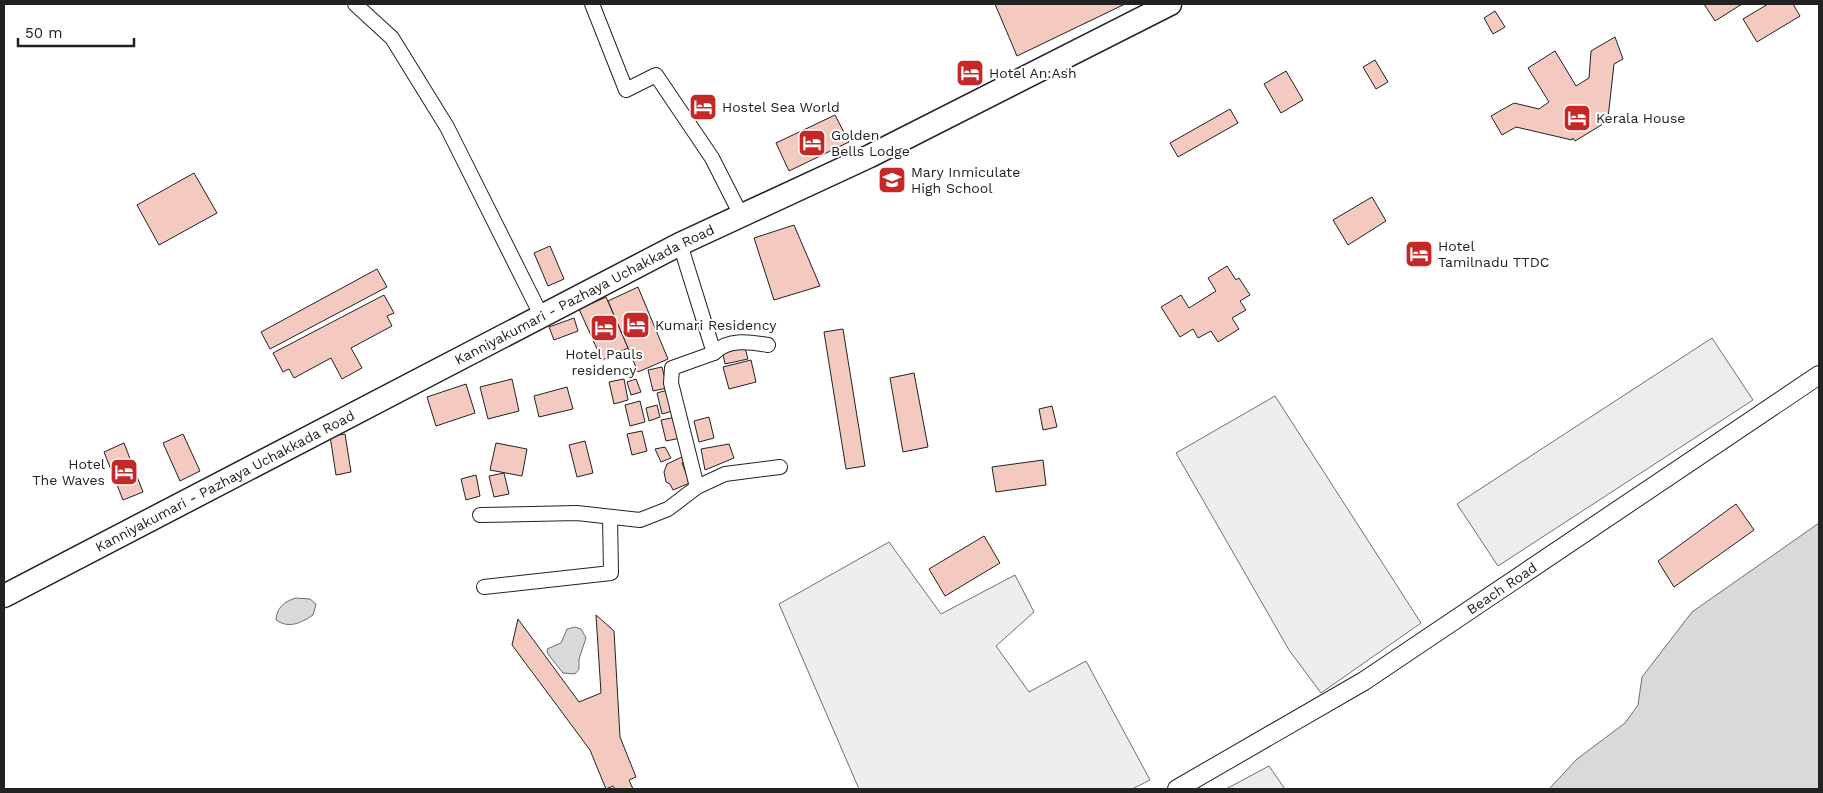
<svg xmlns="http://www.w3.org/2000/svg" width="1823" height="793" font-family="'Work Sans',sans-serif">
<rect width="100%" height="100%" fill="#fff"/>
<g fill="#eee" stroke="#6f6f6f">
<polygon points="1275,396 1421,623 1321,693 1289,650 1176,453"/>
<polygon points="889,542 941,614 1015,575 1034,612 996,646 1029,692 1086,661 1150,780 1132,789 859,789 779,604"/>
</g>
<g fill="#ededed" stroke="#6f6f6f">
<polygon points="1712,338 1753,400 1498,566 1457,504"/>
<polygon points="1269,766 1285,789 1226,789"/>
</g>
<g fill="#d9d9d9" stroke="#6f6f6f">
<polygon points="1819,523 1819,789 1549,789 1577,759 1625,723 1638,705 1642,677 1692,612"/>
<path d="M296,598L310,599L316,604L313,615C301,623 289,629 276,620C276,608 285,601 296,598Z"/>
<polygon points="575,627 581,629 586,638 579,659 579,669 575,674 563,673 548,654 547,649 561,643 567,629"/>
</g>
<g fill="#f3c9c0" stroke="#222">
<polygon points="995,4 1125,4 1017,56"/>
<polygon points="1704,4 1742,4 1715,21"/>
<polygon points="1768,4 1793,4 1800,16 1757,42 1743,19"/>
<polygon points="1495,11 1505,27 1493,34 1484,18"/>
<polygon points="1615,37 1623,59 1614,64 1608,118 1606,118 1608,121 1575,141 1573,138 1572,140 1516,127 1502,135 1491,116 1514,103 1539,109 1549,102 1528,68 1555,51 1576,86 1589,78 1591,51"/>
<polygon points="1375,60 1388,82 1376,89 1363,67"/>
<polygon points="1286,71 1303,100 1281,113 1264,84"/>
<polygon points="1230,109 1238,123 1178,157 1170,143"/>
<polygon points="835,115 849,142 789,171 776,143"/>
<polygon points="194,173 217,213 159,245 137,205"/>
<polygon points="1372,197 1386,221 1348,245 1333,220"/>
<polygon points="794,225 820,286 774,300 754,238"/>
<polygon points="550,246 564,279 548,286 534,253"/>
<polygon points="1227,266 1236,280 1239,278 1250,295 1240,301 1246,310 1232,318 1239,329 1218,342 1211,331 1198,338 1193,329 1180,337 1161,307 1181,295 1189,308 1216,291 1208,278"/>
<polygon points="377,269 387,287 270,349 261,332"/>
<polygon points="638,287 668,359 638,372 608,301"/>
<polygon points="384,295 394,313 387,316 392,326 351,348 362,368 342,379 331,358 294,378 289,369 283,372 273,353"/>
<polygon points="606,297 628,348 602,360 579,309"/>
<polygon points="574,318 578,331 554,340 549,327"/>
<polygon points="843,329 865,466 846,469 824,332"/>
<polygon points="744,344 748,359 725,364 722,350"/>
<polygon points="751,360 756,382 729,389 723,367"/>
<polygon points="662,367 667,388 653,391 648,370"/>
<polygon points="914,373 928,447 903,452 890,378"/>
<polygon points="512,379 519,411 488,419 480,387"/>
<polygon points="624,379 628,400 614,404 609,382"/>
<polygon points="636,379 641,392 631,395 627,382"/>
<polygon points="466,384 475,413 436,426 427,397"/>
<polygon points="567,387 573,409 539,417 534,396"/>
<polygon points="671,389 676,410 662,414 657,393"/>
<polygon points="640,401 645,422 630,426 625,405"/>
<polygon points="657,405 660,417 649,421 646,408"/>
<polygon points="1052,406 1057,427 1043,430 1039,409"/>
<polygon points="676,417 681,438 666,441 661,420"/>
<polygon points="709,417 714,438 699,442 694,421"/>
<polygon points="642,431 647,451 632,455 627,434"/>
<polygon points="183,434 200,471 180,481 163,443"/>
<polygon points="345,434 351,472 336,475 330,436"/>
<polygon points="585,441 593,473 577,477 569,445"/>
<polygon points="124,443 143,492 123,500 104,452"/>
<polygon points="496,443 527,449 522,476 490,470"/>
<polygon points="729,444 734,458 705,470 701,449"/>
<polygon points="665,447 671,458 661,462 655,449"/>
<polygon points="684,456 687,461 682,463 688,478 692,482 673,490 670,484 666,482 664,472 667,464"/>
<polygon points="1043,460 1046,485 996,492 992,467"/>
<polygon points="504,473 509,494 494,497 489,476"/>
<polygon points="476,475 480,496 466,500 461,479"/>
<polygon points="1736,504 1754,530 1674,587 1658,561"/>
<polygon points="984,536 1000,563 945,596 929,569"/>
<polygon points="596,615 614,631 620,737 636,777 629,780 633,789 615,789 613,786 606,789 590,750 512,645 518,619 579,702 601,693"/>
</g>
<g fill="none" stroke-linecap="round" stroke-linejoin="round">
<defs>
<g id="minor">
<polyline points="355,4 392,38 447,127 541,315"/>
<polyline points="592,4 626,90 656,75 712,158 741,215"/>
<polyline points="680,244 714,353 672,368 671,383 697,487"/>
<path d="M714,353C728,338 751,342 768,345"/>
<polyline points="480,515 577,513 640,520 668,509 697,487 725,474 780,467"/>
<polyline points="484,587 611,573 610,517"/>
</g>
<g id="tertiary">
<path id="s1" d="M1177,789L1364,681L1819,375"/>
</g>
<g id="primary">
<path id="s2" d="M4,596L680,244L870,156L1170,4"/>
</g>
</defs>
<use href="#minor" stroke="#222" stroke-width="16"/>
<use href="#tertiary" stroke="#222" stroke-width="20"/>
<use href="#primary" stroke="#222" stroke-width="25"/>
<use href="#minor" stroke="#fff" stroke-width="14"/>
<use href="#tertiary" stroke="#fff" stroke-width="18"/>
<use href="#primary" stroke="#fff" stroke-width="22"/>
</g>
<defs>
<symbol id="hotel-square" viewBox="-11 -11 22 22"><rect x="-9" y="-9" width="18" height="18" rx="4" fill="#c62828" stroke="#fff"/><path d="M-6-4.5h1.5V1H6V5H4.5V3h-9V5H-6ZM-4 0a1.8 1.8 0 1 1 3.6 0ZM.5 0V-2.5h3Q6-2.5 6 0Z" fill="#fff"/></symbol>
<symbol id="school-square" viewBox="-11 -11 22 22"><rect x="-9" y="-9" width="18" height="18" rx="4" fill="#c62828" stroke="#fff"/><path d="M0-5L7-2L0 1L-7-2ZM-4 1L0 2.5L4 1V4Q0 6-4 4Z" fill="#fff"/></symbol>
</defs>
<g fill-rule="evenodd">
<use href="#hotel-square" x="954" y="57" width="32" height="32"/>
<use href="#hotel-square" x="687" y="91" width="32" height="32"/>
<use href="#hotel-square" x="1561" y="102" width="32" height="32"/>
<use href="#hotel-square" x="796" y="127" width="32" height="32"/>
<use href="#school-square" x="876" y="164" width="32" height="32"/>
<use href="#hotel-square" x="1403" y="238" width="32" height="32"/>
<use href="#hotel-square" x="620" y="309" width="32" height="32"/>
<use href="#hotel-square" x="588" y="312" width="32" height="32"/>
<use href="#hotel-square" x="108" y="456" width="32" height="32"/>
</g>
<g text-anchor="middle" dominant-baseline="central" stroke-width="4" stroke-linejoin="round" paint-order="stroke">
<g font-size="14" fill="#222" stroke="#fff" text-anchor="start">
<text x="989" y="73">Hotel An:Ash</text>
<text x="722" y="107">Hostel Sea World</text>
<text x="1596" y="118">Kerala House</text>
<text x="831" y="135">Golden<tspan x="831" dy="16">Bells Lodge</tspan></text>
<text x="911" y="172">Mary Inmiculate<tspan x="911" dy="16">High School</tspan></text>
<text x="1438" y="246">Hotel<tspan x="1438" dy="16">Tamilnadu TTDC</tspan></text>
<text x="655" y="325">Kumari Residency</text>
<text x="604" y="354" text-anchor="middle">Hotel Pauls<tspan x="604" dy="16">residency</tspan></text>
<text x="105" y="464" text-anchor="end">Hotel<tspan x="105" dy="16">The Waves</tspan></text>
</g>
<g font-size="14" fill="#222" stroke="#fff">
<text stroke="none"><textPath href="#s2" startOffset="654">Kanniyakumari - Pazhaya Uchakkada Road</textPath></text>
<text stroke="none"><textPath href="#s2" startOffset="249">Kanniyakumari - Pazhaya Uchakkada Road</textPath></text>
<text stroke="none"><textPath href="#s1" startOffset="382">Beach Road</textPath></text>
</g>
</g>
<rect width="1823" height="793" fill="none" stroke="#222222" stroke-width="10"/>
<path d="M18 38v8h116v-8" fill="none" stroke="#222222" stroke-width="2.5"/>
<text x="25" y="38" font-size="15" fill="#222222" stroke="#ffffff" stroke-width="4" paint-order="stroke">50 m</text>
</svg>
